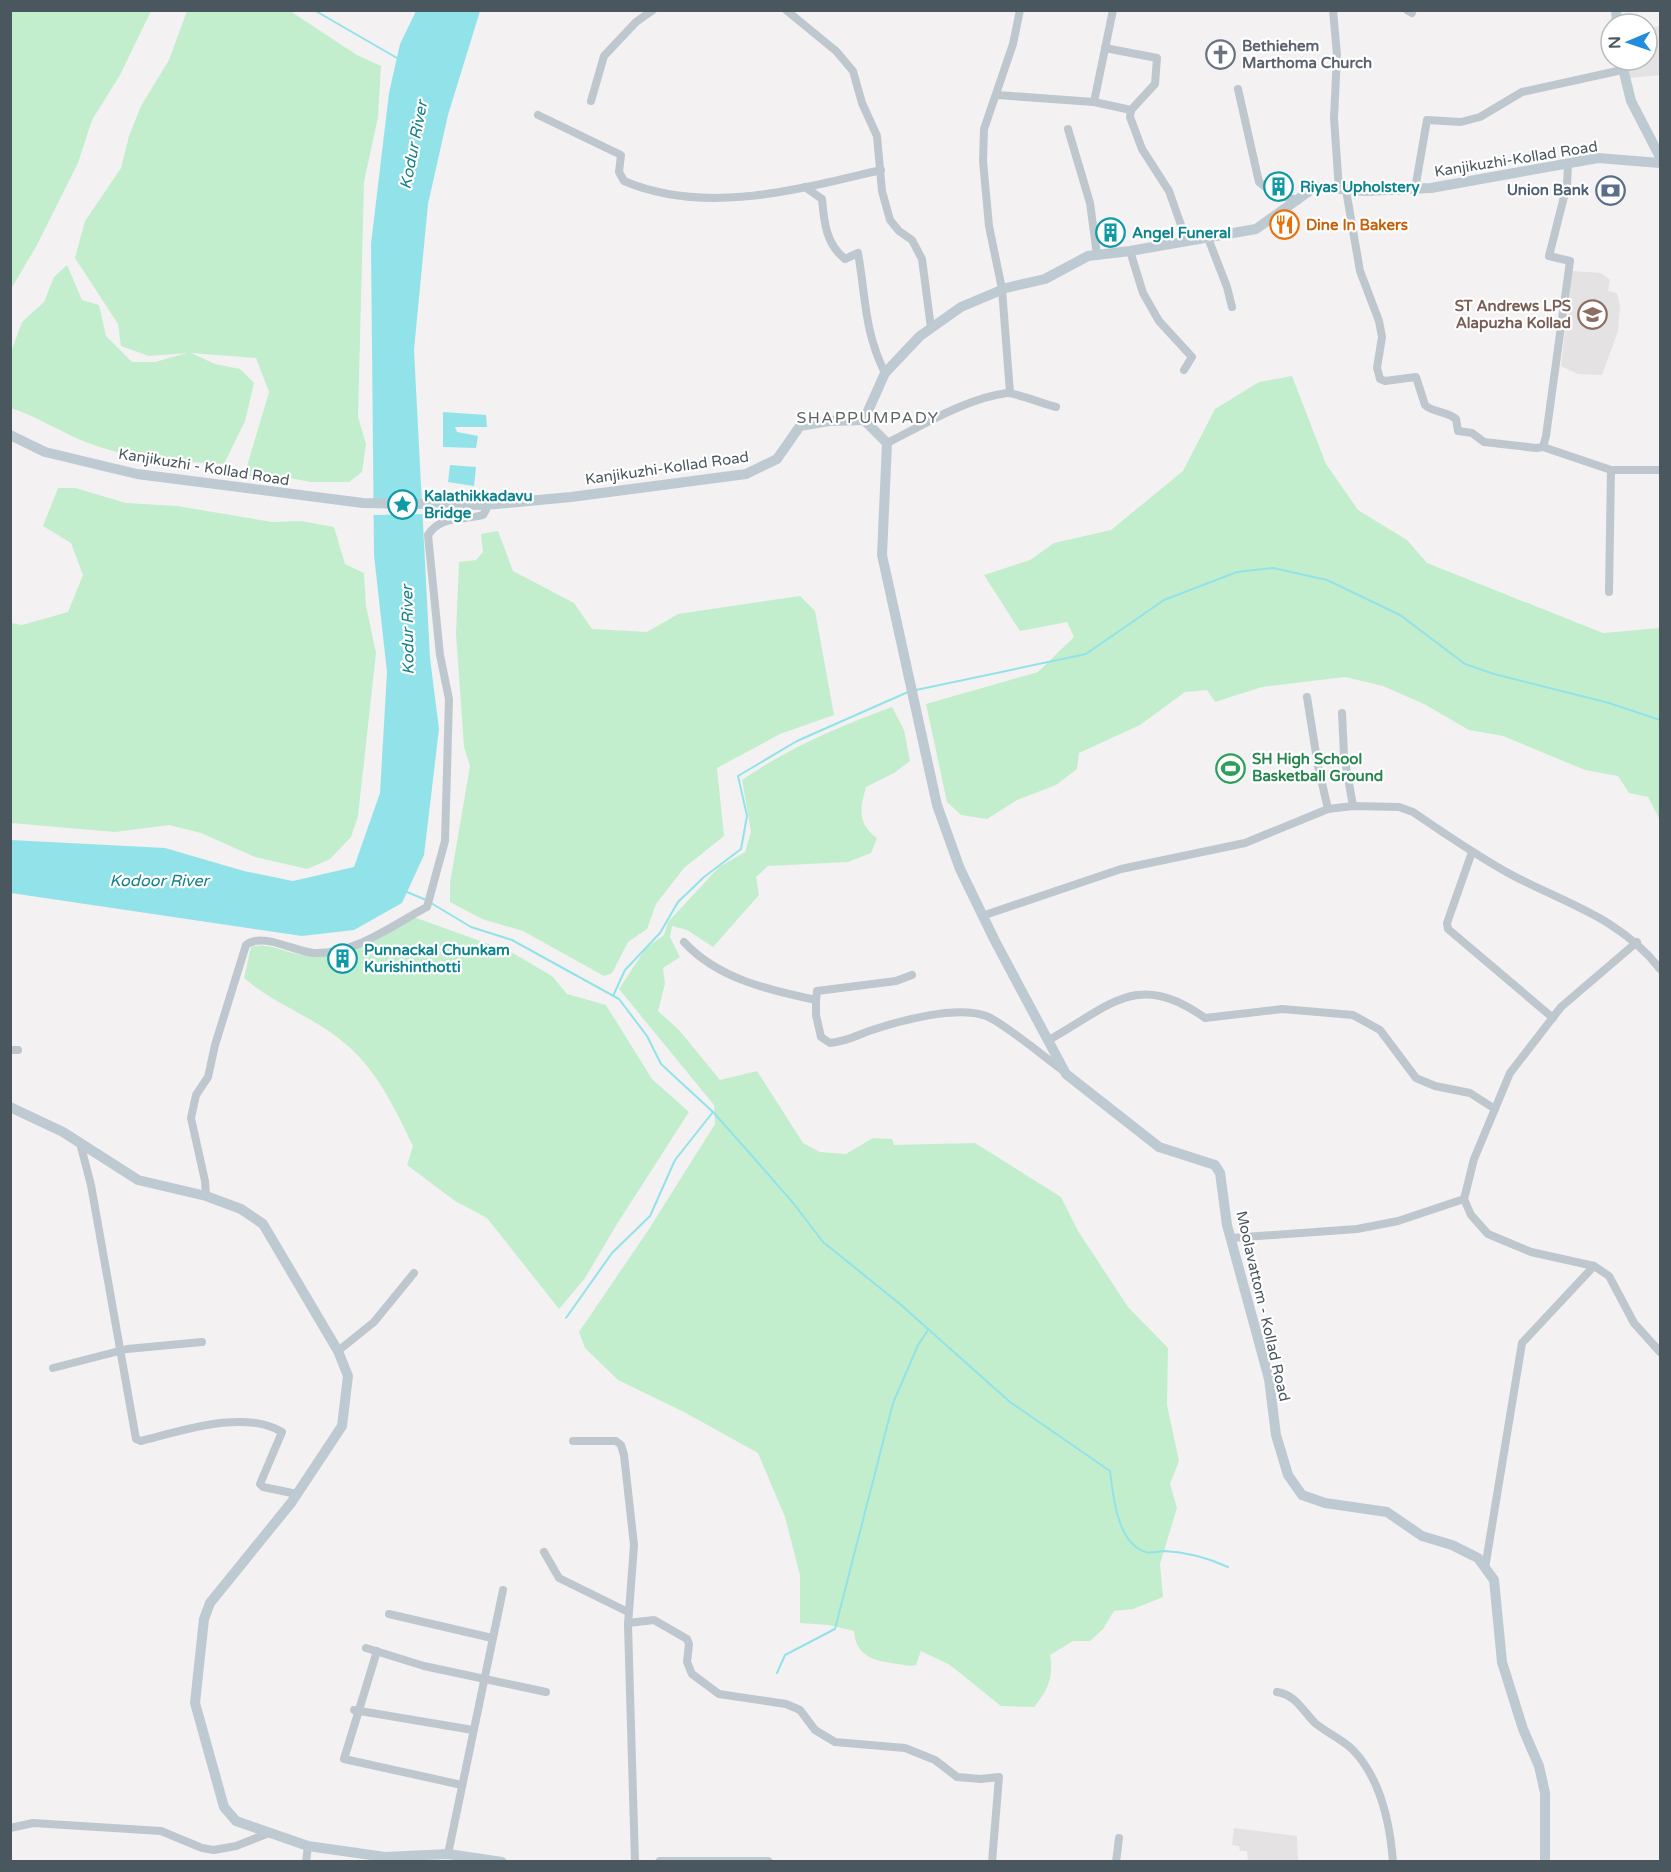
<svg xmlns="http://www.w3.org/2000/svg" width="1671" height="1872" font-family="'Varela Round',sans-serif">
<rect width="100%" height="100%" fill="#f3f1f2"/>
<g fill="#e4e2e3">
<polygon points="1659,26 1660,75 1629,78 1628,60 1647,60 1647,28"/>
<polygon points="1572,271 1601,273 1610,280 1608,291 1617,293 1620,307 1618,331 1602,375 1578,374 1561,366"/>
<polygon points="1234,1828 1297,1836 1298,1861 1248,1861 1247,1851 1240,1851 1239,1846 1232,1845"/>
</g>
<g fill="#c3eecd">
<polygon points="11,10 151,11 120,75 92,120 78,163 37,245 11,289"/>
<path d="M187,11H290L357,55L381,66L378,117L364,182L358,417L366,444L362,472L349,482H311L279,476H244L269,392L256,358L191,353L215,364L240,369L254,383L245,421L224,464C180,461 133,460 91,444C63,434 39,417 11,408V352L22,322L44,302L54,277L67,265L82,300L99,305L106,336L132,362H155L187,353L149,356L121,346L118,324L75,258L85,221L121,168L129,136L141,106L169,60Z"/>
<polygon points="1292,376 1326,464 1358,510 1407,540 1427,563 1603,633 1660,628 1660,820 1648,797 1629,793 1618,776 1585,770 1503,736 1469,730 1424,704 1383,686 1345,677 1262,687 1215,702 1207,690 1185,692 1140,725 1079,753 1077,769 1056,785 1017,800 987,819 961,815 947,802 926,704 1038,672 1074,637 1067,622 1020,631 984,575 1030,560 1054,543 1111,530 1183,471 1215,409 1259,382"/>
<polygon points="58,488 75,488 126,503 177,506 272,522 301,521 334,527 345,564 364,573 366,606 376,653 358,816 351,837 330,859 307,869 255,857 201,833 169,825 115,832 11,823 11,623 22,625 68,612 83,575 71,543 43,526"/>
<polygon points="498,531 513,571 574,603 592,629 647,632 678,614 800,596 815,611 834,715 780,734 717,768 724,836 684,868 656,904 647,929 628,942 612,973 604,976 523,931 482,919 450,902 450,883 470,766 464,747 456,634 459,562 476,560 483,552 481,534"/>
<path d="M892,707L904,730L910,761L894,773L866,787C860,808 857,824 877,838L871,853L848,862L768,866L756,877L759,895L713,947L687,930L672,926L670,937L680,957L663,968L665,984L658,1011L679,1030L720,1080L757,1071L803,1143L820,1152L846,1154L873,1138L892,1139L894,1145L975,1143L1061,1197L1078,1231L1128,1307L1168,1348L1167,1405L1179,1461L1170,1484L1177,1508L1160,1564L1163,1597L1133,1609L1114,1611L1103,1629L1090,1641H1073L1050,1655C1054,1677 1048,1690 1034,1707L1001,1706L950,1665L921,1651L916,1665L910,1666C884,1661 856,1663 854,1631L829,1625L800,1623V1575L785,1517L758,1453L684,1412L618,1380L585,1348L579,1332L649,1229L715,1124L714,1105L619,989L646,948L664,935L668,922L719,867L745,852L751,832L742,780C788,748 840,726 892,707Z"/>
<polygon points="1233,759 1233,763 1238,763 1238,772 1224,775 1223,761"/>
<path d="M411,916L511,952L552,976L567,994L606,1005L652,1079L689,1112L617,1224L585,1278L559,1309L487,1218L455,1201L407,1165L413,1146C396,1111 378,1072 348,1046C317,1018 275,1005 244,978L251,947C270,941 286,954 305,955C346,957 379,940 411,916Z"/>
</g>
<g fill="#92e3e9">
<polygon points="416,11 480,11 448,115 428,204 414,350 430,658 439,729 424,855 402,903 354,930 302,936 11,893 11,840 165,848 244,871 293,881 354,867 380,793 387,672 374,555 371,244 389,93 400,44"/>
<polygon points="443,412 486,415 487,427 455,427 457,432 478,436 476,448 443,447"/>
<polygon points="450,465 476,467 474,486 448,482"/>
</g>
<polygon fill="#f3f1f2" points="371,500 424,500 425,514 372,515"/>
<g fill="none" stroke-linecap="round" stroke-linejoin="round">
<g stroke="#92e3e9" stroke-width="2">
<polyline points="314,10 397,58"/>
<polyline points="916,690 1086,654 1164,600 1237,572 1273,568 1327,580 1400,615 1465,664 1494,674 1609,703 1660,720"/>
<polyline points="407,892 426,900"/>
<path d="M431,903L471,927L512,940L619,999L647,1036L661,1064L713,1112L746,1149L794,1204L823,1242L900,1304L1010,1402L1110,1471C1113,1495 1117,1544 1146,1552C1151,1554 1159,1551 1164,1551C1186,1552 1208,1558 1228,1567"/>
<polyline points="613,996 625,970 660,933 678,902 704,877 741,849 747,816 738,776 797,741 908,692"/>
<polyline points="566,1318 612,1253 650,1216 675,1160 713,1112"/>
<polyline points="777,1673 785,1655 835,1629 893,1403 918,1345 928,1330"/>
</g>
<g stroke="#bec7cd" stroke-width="8">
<polyline points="786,10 836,51 853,71 862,103 877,136 882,191 890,220 899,231 912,240 922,259 931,328"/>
<polyline points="1333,10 1337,55 1334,118 1339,190"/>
<polyline points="1407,10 1412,13"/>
<polyline points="1105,48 1157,58 1155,84 1131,110 1130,117 1142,149 1169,191 1187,242"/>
<polyline points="1238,89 1259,182 1276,195 1298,200"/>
<polyline points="997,95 1094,102 1131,110"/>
<polyline points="591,101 604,56 636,22 653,10"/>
<polyline points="1094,102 1113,10"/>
<path d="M538,115L621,155L619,172L624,181C706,216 799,189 881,170"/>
<polyline points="1068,129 1090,203 1097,255"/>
<path d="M805,187L822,199C824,222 826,244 845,259L858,253C866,298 864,331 885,373"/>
<polyline points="1415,189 1427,120 1461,122 1480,117 1522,92 1622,70"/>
<path d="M1346,190L1360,271L1379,321L1382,337L1377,368L1380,379L1385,381L1416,377L1425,405C1433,413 1445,410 1456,419L1458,431L1472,433L1484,442L1536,448L1543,447L1546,436L1570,261L1549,256L1567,185L1568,164"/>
<polyline points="1208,238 1227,287 1232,307"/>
<polyline points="1130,251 1143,293 1159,321 1192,357 1184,370"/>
<polyline points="1010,393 1002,289 989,226 983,161 984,129 1013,44 1020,10"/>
<path d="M887,443C923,425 967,398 1007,393C1014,392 1046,405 1056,407"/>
<polyline points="1543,447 1611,470 1660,470"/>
<polyline points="1609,592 1611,470"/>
<polyline points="1307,697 1318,766 1328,809"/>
<polyline points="1342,713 1344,755 1353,806"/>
<polyline points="1472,852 1447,923 1448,929 1553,1018"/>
<path d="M982,916L1121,869L1245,843L1328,809L1353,806L1399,807L1413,812C1445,834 1477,856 1510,874C1564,903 1621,918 1660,969"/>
<path d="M684,942C718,979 769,990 816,1000V1015L821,1037L830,1043C845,1042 856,1036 869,1031C899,1021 956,1005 986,1016C1003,1022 1048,1060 1065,1072"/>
<polyline points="1637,942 1561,1007 1510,1073 1474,1159 1464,1199 1471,1215 1488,1234 1531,1252 1594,1266 1609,1276 1634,1323 1660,1352"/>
<polyline points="816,1000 817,991 896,981 912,975"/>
<path d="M1049,1040C1110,1006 1138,969 1205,1018L1282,1009L1353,1015L1380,1030L1416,1078L1435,1086L1470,1093L1495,1109"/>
<polyline points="10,1050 18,1050"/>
<path d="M80,1143L91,1185L136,1439L141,1441C181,1431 245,1409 282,1432L260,1484L263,1487L297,1494"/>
<path d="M206,1196L205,1181L191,1118L196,1095L208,1077L215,1045L246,945C262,932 294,951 313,953C355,955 392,925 427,907L445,841L449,699L440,655L428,535C441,515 461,521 483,515L486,510L485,505"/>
<polyline points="1231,1238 1357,1229 1398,1221 1464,1199"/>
<polyline points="338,1351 374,1322 414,1273"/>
<polyline points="53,1368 127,1349 202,1342"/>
<polyline points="573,1441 616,1441 621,1445 624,1455 634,1545 628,1625 635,1862"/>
<polyline points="544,1552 559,1578 628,1612"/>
<polyline points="1485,1568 1522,1343 1594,1266"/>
<polyline points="389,1614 492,1638"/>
<polyline points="628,1623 654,1620 687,1639 689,1644 687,1662 692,1674 719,1694 786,1704 800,1710 815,1730 835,1742 905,1748 935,1760 957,1777 981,1779 999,1777 992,1862"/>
<polyline points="366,1648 424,1666 546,1692"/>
<polyline points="377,1651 344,1759 462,1785"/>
<path d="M1277,1692C1296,1695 1302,1710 1315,1723C1327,1733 1342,1739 1353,1750C1381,1779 1390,1823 1393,1862"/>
<polyline points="354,1710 473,1730"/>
<polyline points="10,1828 33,1823 161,1831 202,1848 214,1850 236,1846 269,1833"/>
<polyline points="448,1854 503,1590"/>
<polyline points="306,1862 308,1846"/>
<polyline points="1116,1862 1119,1838"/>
</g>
<g stroke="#becad2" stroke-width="10">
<polyline points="1616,10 1617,24"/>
<polyline points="1621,60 1631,101 1660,157"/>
<polyline points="864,420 887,443 882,555 937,805 960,869 995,941 1066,1074 1159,1147 1215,1165 1220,1173 1227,1225 1269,1379 1276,1435 1288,1475 1302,1495 1325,1503 1387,1512 1422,1536 1452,1545 1478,1558 1494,1580 1502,1662 1523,1729 1539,1766 1545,1793 1545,1862"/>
<polyline points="10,435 45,452 137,474 363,503 485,505 571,497 746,474 777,459 800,426 829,421 864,420 885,373 920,336 961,307 1006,288 1045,279 1088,256 1130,251 1256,229 1315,187 1364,191 1431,188 1598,158 1660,163"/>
<polyline points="10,1107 63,1132 138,1180 206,1196 241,1209 263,1224 338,1351 348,1376 342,1426 291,1503 210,1603 204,1619 195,1703 224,1807 236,1821 308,1846 385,1857 448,1854 502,1862"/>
<polyline points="660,1862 768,1862"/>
</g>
</g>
<defs>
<symbol id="church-ring" viewBox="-11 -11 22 22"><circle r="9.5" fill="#fff" stroke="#6b7280" stroke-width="1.5"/><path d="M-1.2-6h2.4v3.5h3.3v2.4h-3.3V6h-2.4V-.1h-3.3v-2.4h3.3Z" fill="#6b7280"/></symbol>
<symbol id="building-ring" viewBox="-11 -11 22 22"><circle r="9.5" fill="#fff" stroke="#0f9aa8" stroke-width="1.5"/><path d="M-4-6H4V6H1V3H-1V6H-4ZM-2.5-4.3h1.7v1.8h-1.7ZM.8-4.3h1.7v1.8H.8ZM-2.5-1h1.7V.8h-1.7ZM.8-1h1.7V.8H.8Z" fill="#0f9aa8"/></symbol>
<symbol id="bank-ring" viewBox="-11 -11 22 22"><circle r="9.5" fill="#fff" stroke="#5c6f8a" stroke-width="1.5"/><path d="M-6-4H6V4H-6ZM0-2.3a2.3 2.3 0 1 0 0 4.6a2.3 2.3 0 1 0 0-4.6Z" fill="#5c6f8a"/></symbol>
<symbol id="restaurant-ring" viewBox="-11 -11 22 22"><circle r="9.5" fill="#fff" stroke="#e8710a" stroke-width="1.5"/><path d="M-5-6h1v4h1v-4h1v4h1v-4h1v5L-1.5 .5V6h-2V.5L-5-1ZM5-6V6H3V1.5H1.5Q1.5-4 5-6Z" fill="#e8710a"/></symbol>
<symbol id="school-ring" viewBox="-11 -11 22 22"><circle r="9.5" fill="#fff" stroke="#8d6e63" stroke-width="1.5"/><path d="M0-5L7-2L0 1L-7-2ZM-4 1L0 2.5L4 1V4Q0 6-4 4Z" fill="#8d6e63"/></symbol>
<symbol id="sight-ring" viewBox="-11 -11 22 22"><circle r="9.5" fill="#fff" stroke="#0f9aa8" stroke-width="1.5"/><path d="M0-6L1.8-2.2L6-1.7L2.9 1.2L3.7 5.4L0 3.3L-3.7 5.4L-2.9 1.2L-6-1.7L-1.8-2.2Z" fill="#0f9aa8"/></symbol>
<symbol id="stadium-ring" viewBox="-11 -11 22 22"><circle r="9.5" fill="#fff" stroke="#2e9e5b" stroke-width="1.5"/><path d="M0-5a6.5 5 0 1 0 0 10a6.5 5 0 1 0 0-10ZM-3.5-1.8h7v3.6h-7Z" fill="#2e9e5b"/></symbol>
</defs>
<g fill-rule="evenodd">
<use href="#church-ring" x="1204" y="38" width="33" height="33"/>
<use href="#building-ring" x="1262" y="170" width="33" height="33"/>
<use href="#bank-ring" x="1594" y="174" width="33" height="33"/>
<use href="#restaurant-ring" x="1268" y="208" width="33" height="33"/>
<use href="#building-ring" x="1094" y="216" width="33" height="33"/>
<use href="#school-ring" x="1576" y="298" width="33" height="33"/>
<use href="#sight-ring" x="386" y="488" width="33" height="33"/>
<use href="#stadium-ring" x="1214" y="752" width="33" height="33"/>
<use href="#building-ring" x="326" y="942" width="33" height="33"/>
</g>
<g text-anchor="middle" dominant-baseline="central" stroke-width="4.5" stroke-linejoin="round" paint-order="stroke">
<g font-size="15" font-weight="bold" fill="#5b616d" stroke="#fff" text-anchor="start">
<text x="1242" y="46">Bethiehem<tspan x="1242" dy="17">Marthoma Church</tspan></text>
</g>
<g font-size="15" fill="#4a575e" stroke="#fff">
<text transform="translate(1516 159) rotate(-9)">Kanjikuzhi-Kollad Road</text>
<text transform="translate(204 467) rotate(9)">Kanjikuzhi - Kollad Road</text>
<text transform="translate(667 468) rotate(-8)">Kanjikuzhi-Kollad Road</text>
<text transform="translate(1263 1306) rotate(77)">Moolavattom - Kollad Road</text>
</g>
<g font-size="15" font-weight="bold" fill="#0d838f" stroke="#fff" text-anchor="start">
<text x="1300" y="187">Riyas Upholstery</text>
<text x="1132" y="233">Angel Funeral</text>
<text x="424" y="496">Kalathikkadavu<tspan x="424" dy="17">Bridge</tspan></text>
<text x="364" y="950">Punnackal Chunkam<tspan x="364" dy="17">Kurishinthotti</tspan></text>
</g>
<g font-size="15" font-weight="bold" fill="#4e5e75" stroke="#fff" text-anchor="end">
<text x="1589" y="190">Union Bank</text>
</g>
<g font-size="15" font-weight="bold" fill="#c56008" stroke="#fff" text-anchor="start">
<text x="1306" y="225">Dine In Bakers</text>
</g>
<g font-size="15" font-weight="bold" fill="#785e54" stroke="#fff" text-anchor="end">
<text x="1571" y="306">ST Andrews LPS<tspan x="1571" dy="17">Alapuzha Kollad</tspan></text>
</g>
<g font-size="15" font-weight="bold" fill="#27864d" stroke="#fff" text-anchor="start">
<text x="1252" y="759">SH High School<tspan x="1252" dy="17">Basketball Ground</tspan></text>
</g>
<g font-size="16" font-style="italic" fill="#138189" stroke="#fff">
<text transform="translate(414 145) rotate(-79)">Kodur River</text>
<text transform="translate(408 630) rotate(-91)">Kodur River</text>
<text x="159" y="881">Kodoor River</text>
</g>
<g font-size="16" letter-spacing="1.5" fill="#5e6366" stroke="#fff">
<text x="868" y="418">SHAPPUMPADY</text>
</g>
</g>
<rect width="1671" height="1872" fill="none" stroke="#4a575e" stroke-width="24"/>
<g transform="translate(1629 42) rotate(268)"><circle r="28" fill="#ffffff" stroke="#b7bcbf" stroke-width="1.5"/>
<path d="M0-4.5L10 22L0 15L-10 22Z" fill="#228ddd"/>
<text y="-9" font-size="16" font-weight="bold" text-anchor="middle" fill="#4a575e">N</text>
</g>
</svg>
